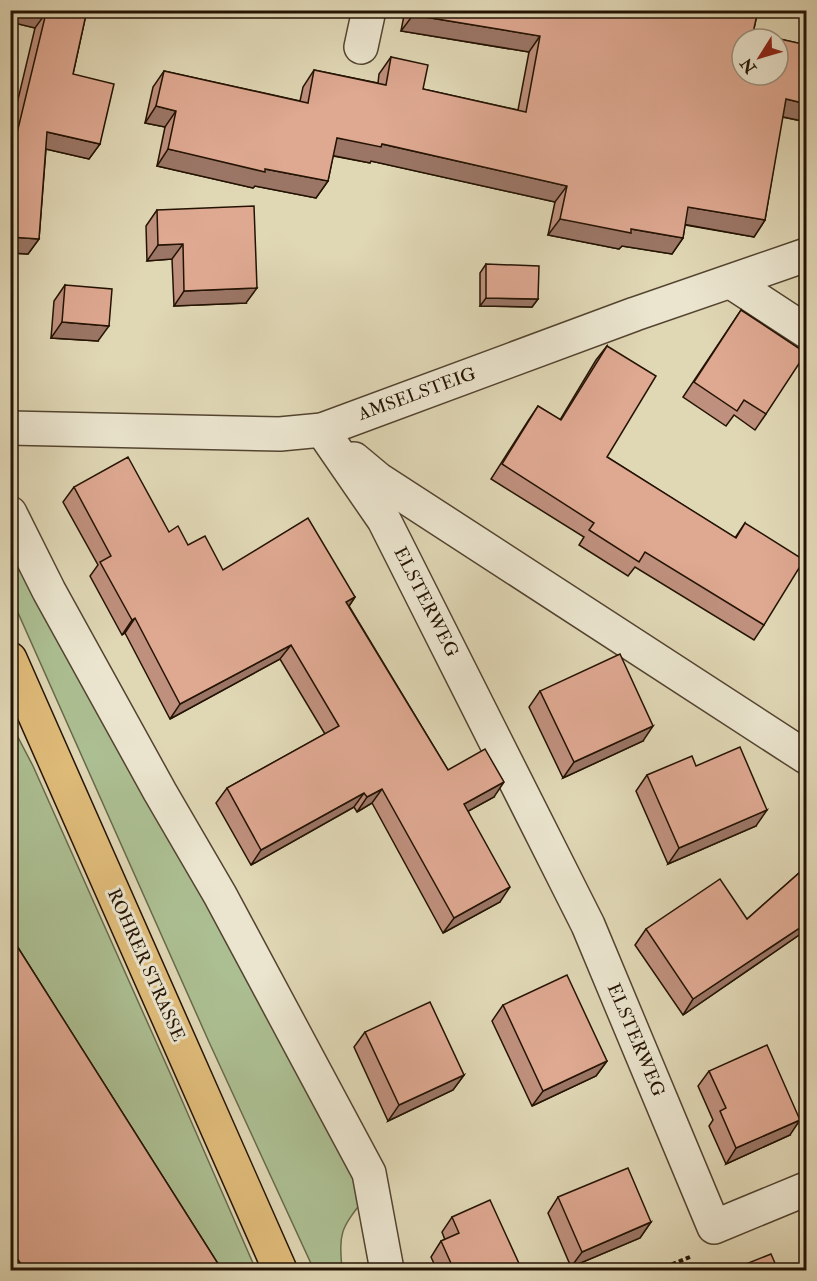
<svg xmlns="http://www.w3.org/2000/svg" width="817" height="1281" font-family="'IM FELL Double Pica',serif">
<rect width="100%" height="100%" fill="#e0d7b5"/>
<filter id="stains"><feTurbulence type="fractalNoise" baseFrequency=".00333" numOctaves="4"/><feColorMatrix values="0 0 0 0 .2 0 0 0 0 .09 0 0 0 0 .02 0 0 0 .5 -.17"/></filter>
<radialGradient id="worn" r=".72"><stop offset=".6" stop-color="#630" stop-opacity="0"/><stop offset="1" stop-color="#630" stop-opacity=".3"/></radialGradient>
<g fill="#acbf92" stroke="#68694a" stroke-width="1.5">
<path d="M10,539L197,880L364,1199C340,1230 339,1232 342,1270H314L209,1042L11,597Z"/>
<polygon points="10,722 33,766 170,1073 256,1270 204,1270 11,953"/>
</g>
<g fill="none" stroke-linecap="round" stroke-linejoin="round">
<defs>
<g id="minor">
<polyline points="361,47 369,10"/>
<polyline points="731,282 806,331"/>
<polyline points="10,428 280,434 322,430 635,314 806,255"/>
<polyline points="322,430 384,520 588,925 714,1227 806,1189"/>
<polyline points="354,459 378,479 806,757"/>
<polyline points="10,513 49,591 160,792 220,895 369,1173 387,1270"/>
</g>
<polyline id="major" points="10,659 280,1270"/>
</defs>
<use href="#minor" stroke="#534430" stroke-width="36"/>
<use href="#major" stroke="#241303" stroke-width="36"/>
<polyline stroke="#241303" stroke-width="4" stroke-dasharray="4.5 3" stroke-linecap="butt" points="658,1270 690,1257"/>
<use href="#minor" stroke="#ebe5cf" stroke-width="33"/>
<use href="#major" stroke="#e0bc7a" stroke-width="33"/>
</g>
<g fill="#bf907d" stroke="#241303" stroke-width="1.5">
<polygon points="10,10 87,10 73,74 100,144 89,159 46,149 39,239 28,254 10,253 10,133 35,28 10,22"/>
<polygon points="405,10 758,10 753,33 807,45 807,122 782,117 765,220 754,237 685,225 683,238 672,254 622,246 619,249 548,235 555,202 371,161 370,163 333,156 328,181 316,198 255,186 253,188 157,166 165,127 145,123 153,87 164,71 300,101 303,87 314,70 378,83 379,74 391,57 423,89 518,110 529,52 401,31"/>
<polygon points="157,210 246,303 174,306 172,259 147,261 146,226"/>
<polygon points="486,264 538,299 532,307 480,306 480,273"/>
<polygon points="65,285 98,341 51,338 54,301"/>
<polygon points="741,310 766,414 755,430 734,415 726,426 683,397"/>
<polygon points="607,346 607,457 735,538 745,523 764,625 754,640 635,567 628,576 579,545 584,537 491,479 528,421 538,406 560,420 596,360"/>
<polygon points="74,487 169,532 223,570 355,597 349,606 448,770 494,797 468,811 500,902 443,933 372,803 357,812 354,807 251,865 216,803 227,788 325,734 280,659 170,719 125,633 122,635 90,576 98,565 63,502"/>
<polygon points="540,691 643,741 563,778 529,707"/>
<polygon points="696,766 756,826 668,864 636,791 647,775"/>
<polygon points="807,866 807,933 805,931 683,1015 635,945 646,929 747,919"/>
<polygon points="10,935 222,1270 10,1270"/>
<polygon points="503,1005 607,1061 596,1076 532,1106 492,1021"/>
<polygon points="365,1032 464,1075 453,1090 388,1121 354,1047"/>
<polygon points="709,1071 790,1135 726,1164 709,1126 713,1120 698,1086"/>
<polygon points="558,1197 651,1222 640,1238 571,1267 548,1213"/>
<polygon points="452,1217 522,1270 437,1270 431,1257 441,1241 445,1240 442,1232"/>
</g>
<g fill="#9b7666" stroke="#241303" stroke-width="1.5">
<polygon points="10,10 36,10 46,13 35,28 10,22"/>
<polygon points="248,10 261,10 260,13"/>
<polygon points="413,15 540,36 529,52 401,31"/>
<polygon points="786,99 807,104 807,122 774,115"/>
<polygon points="156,106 176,111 165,127 145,123"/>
<polygon points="47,132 100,144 89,159 37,147"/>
<polygon points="337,138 382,144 567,186 555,202 371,161 370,163 325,154"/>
<polygon points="168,149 265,169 328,181 316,198 255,186 253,188 157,166"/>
<polygon points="688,207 765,220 754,237 677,223"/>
<polygon points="560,219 631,229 683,238 672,254 622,246 619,249 548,235"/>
<polygon points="10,237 39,239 28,254 10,253"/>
<polygon points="183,244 172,259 147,261 158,245"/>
<polygon points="257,288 246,303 174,306 184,291"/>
<polygon points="486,298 538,299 532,307 480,306"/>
<polygon points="62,322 109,326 98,341 51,338"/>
<polygon points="355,597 345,612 346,602"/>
<polygon points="135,618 125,633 122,635 132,620"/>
<polygon points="291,645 280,659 170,719 180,704"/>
<polygon points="653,726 643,741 563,778 574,762"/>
<polygon points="504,782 494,797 454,819 464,804"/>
<polygon points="382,789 372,803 357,812 367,797"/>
<polygon points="364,793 354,807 251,865 261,850"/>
<polygon points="767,810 756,826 668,864 679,848"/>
<polygon points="510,887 500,902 443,933 454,918"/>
<polygon points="807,923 807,930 805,931 683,1015 693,999"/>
<polygon points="607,1061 596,1076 532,1106 543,1091"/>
<polygon points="464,1075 453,1090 388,1121 399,1105"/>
<polygon points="800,1120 790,1135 726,1164 736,1148"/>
<polygon points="651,1222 640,1238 571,1267 582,1252"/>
</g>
<g fill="#dea891" stroke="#241303" stroke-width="1.5" fill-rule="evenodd">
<polygon points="36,10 87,10 73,74 114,84 100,144 47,132 39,239 10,237 10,162 46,13"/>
<path d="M413,10H758L753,33L807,45V104L786,99L765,220L688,207L683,238L631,229V233L560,219L567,186L382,144L381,147L337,138L328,181L265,169V172L168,149L176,111L156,106L164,71L308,103L314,70L386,85L391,57L428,65L423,89L526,112L540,36L413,15ZM742,39H778V75H742Z"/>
<polygon points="254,206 257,288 184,291 183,244 158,245 157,210"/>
<polygon points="486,264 539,266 538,299 486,298"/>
<polygon points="65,285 112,289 109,326 62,322"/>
<polygon points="741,310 806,353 766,414 744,400 737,411 694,382"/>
<polygon points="607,346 656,376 607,457 736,538 745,523 804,560 764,625 645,552 639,562 589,530 594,523 502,464 538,406 561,420"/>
<polygon points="128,457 169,532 178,526 188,545 205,536 223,570 308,518 355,597 346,602 448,770 485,749 504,782 464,804 510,887 454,918 382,789 367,797 364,793 261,850 227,788 339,726 291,645 180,704 135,618 132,620 100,562 111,556 74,487"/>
<polygon points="620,654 653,726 574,762 540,691"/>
<polygon points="740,747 767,810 679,848 647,775 692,756 696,766"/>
<polygon points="807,866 807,923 693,999 646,929 720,879 747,919"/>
<polygon points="10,935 222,1270 25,1270 10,1248"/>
<polygon points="567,975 607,1061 543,1091 503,1005"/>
<polygon points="430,1002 464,1075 399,1105 365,1032"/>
<polygon points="767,1045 800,1120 736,1148 720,1111 726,1108 709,1071"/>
<polygon points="628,1168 651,1222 582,1252 558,1197"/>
<polygon points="490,1200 522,1270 454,1270 441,1241 459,1233 452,1217"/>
<polygon points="771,1254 778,1270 731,1270"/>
</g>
<g text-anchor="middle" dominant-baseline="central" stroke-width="6" stroke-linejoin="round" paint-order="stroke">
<g font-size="18" fill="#241303" stroke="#ebe5cf">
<text transform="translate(417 394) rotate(-20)">AMSELSTEIG</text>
<text transform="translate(426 602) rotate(63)">ELSTERWEG</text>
<text transform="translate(146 965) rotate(66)">ROHRER STRASSE</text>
<text transform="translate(636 1040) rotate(67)">ELSTERWEG</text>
</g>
</g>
<rect width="817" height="1281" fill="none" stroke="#e0d7b5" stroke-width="36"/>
<rect x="12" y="12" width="793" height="1257" fill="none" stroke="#241303" stroke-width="3"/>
<rect x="18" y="18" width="781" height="1245" fill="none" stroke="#241303" stroke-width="1.5"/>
<g transform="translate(760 57) rotate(233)"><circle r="28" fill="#ebe5cf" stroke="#9b917d" stroke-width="1.5"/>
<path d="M0-4.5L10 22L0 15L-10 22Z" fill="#8f2418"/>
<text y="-9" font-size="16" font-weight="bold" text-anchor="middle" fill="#241303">N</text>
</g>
<rect width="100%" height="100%" filter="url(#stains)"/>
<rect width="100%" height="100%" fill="url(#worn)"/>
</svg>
